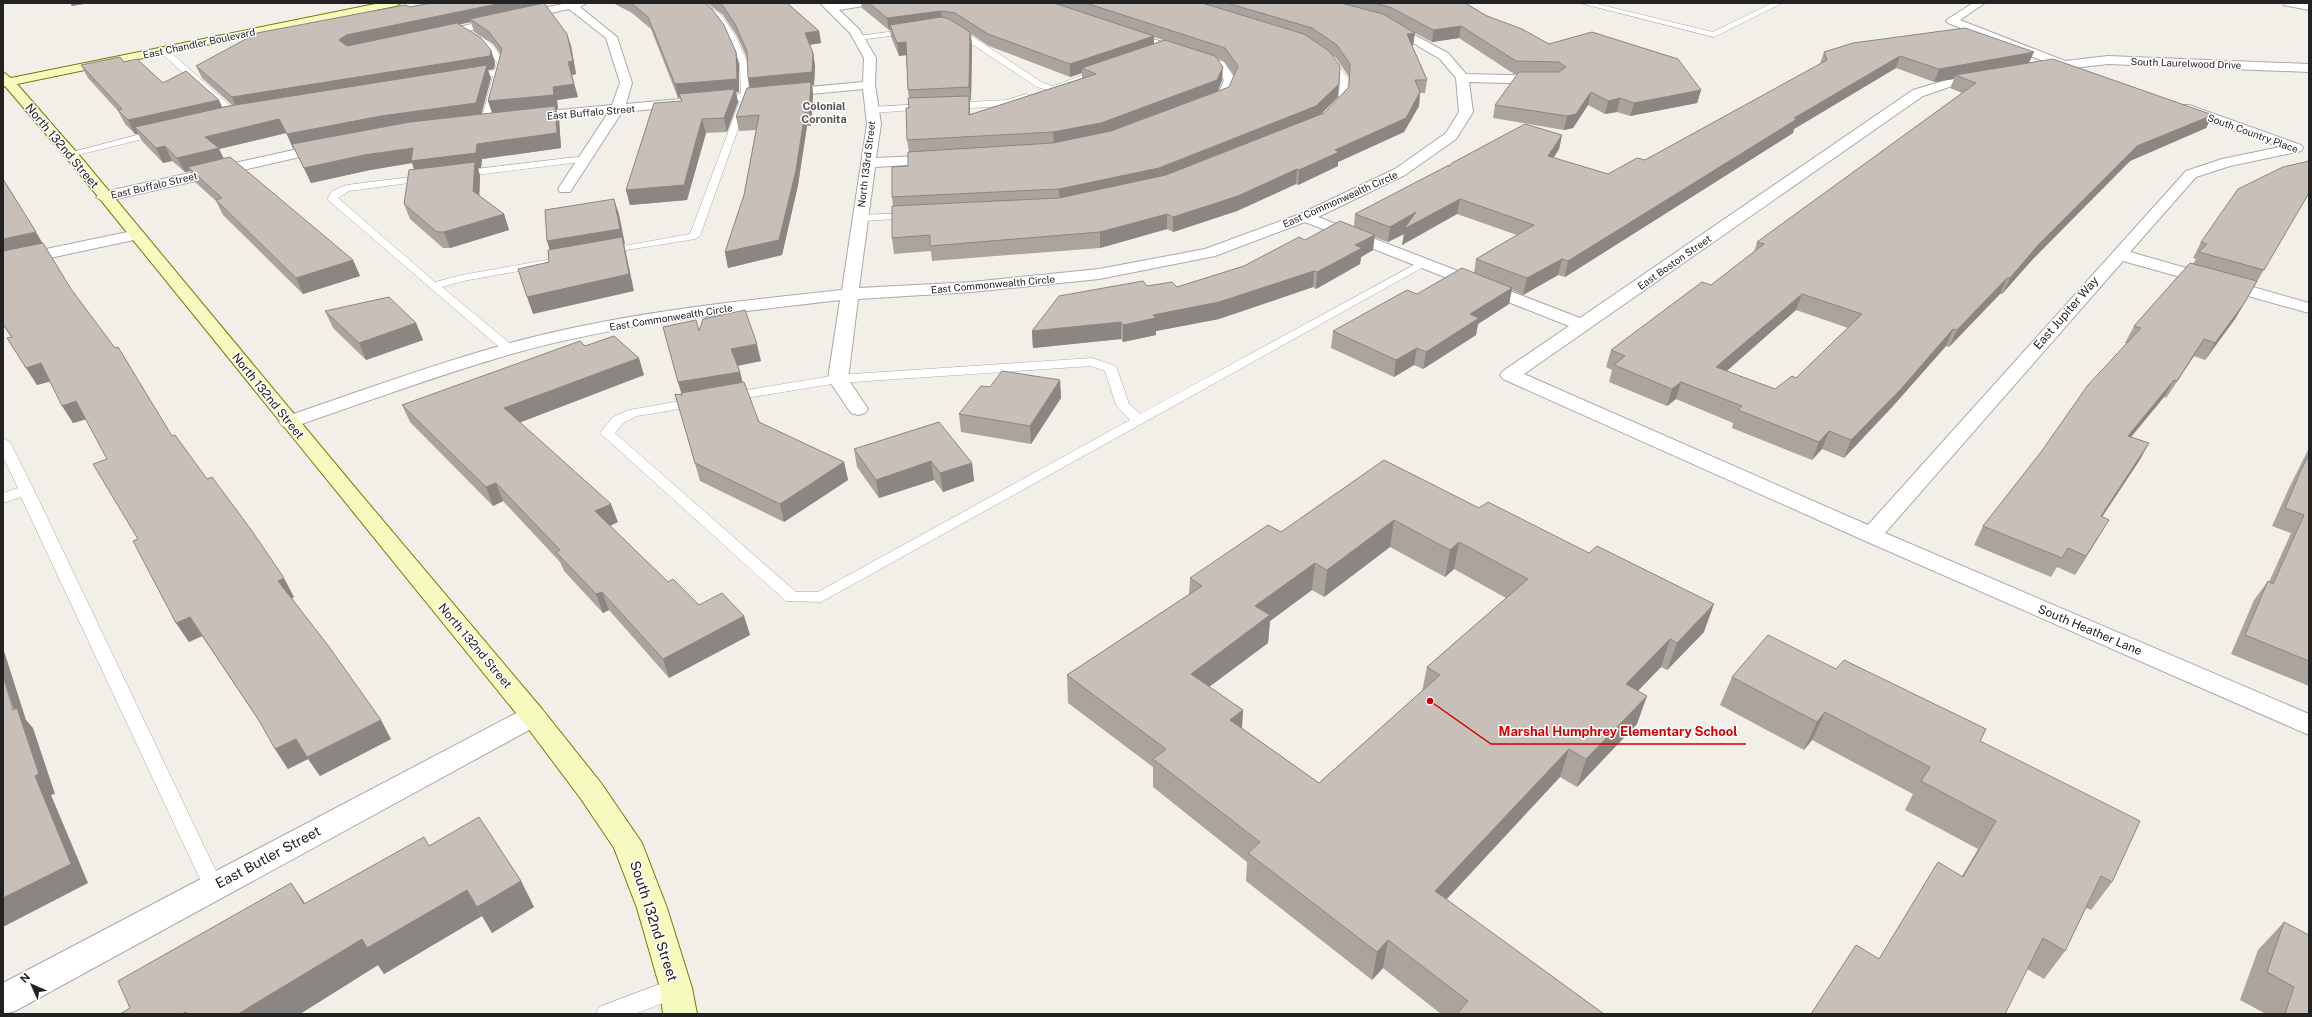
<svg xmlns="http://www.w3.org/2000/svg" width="2312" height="1017" font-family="'Public Sans',sans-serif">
<rect width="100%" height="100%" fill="#f2efe9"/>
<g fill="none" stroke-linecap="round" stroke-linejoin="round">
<defs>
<g id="lane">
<polygon points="696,3 705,3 722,16 736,37 748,64 749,98 700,236 695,239 602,254 600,252 606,249 690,234 741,98 740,64 728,37 716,20"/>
<polygon points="1580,3 1593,3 1713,32 1772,3 1782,3 1714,37"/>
<polygon points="952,27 958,27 1043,83 1053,86 1099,69 1106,71 1056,90 1051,91 1037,87 952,31"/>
<polygon points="910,29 913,29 913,33 859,40 855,38 859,36"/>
<path d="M469,34C483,32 498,52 505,62L491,121L486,124L481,121L493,76L469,80L465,77L495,70L497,62L486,49L469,38Z"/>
<polygon points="160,48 166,48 238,113 238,117 232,117 160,52"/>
<polygon points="1323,55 1329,55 1348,78 1347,99 1332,113 1328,110 1339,98 1340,78 1323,59"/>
<polygon points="1026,94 1029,95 1029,99 1007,106 951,109 947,106 951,103 1006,100"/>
<polygon points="925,104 929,107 928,109 872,113 868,110 872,107"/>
<polygon points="160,129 163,130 163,134 70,157 65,154"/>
<polygon points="585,156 588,157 588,161 459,177 454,174 459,171"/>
<polygon points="427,175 431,176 431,180 349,191 338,198 435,282 462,275 569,256 575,259 569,262 463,281 442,287 513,346 515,349 513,352 505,352 327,199 332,191 347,185"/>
<polygon points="912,213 917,216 916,218 859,221 854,218 859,215"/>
<polygon points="1423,260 1429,263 1427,265 821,602 786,601 600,433 613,417 629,410 698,398 703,399 705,402 703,405 637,416 623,423 615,433 796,592 818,592 1130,420 1116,405 1105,371 1091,366 838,383 728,401 721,397 723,394 838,375 1092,358 1116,366 1129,404 1140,414"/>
<polygon points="3,438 10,442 34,490 223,886 220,892 213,895 206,892 21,497 3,503 3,493 18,488 3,457"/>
<polygon points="676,978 684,981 687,988 684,995 635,1014 596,1014 599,1007"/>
</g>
<g id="street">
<path d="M567,3H587L580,7L617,37L632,83L626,104L863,82L864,58L850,33L820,3H868L863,6L839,10L859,29L876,58L875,85L881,124L876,158L938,155L945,159L938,163L875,167L859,288L972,282L1099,269L1205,249L1300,214L1395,169L1446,133L1459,112L1456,78L1440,59L1384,26L1382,24L1384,22L1388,21L1448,53L1466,74L1543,76L1549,80L1543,84L1469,82L1473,112L1456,139L1405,175L1318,217L1580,318L1913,90L1947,80L1981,74L1985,75L1987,78L1985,81L1949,87L1923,96L1524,374L1868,525L2186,171L2222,159L2280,147L2179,111L2177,108L2179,105H2189L2301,145L2303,148L2301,151L2230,166L2196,177L2130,252L2309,303V313L2123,261L1885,533L2309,714V735L1863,540L1503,379L1500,375L1503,371L1569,326L1305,222L1215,256L1099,279L972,292L858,299L848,379L868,409L865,413L858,415L851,413L828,379L840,300C732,313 621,323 515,353C441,374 368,401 296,426L289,428L282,426L279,422L282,418C355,393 428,366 503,345C613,314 728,302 842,290L867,124L863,89L622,112L570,192H560L558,189L608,113L527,121L520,117L527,113L612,105L620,83L606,38L569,9L436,38L430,35L436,32Z"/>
<polygon points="1973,3 1985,3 1960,20 2065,61 2108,56 2309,64 2309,72 2108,64 2038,72 2032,68 2034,65 2048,63 1948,23 1946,21 1948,19"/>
<polygon points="2283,3 2309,4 2309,10 2284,5"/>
<polygon points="1125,30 1224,62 1236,80 1228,99 1209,106 1199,106 1198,103 1199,100 1218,94 1224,80 1216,68 1121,35 1119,33 1121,31"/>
<polygon points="325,143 330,144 332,147 330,150 104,202 96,197 104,192"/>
<polygon points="137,230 143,232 145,235 143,238 3,268 3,258"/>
<polygon points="533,706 542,709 546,716 542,723 15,1011 3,1014 3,983 524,709"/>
</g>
<polygon id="secondary" points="380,3 401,3 396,6 17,84 84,161 353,485 542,709 601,783 642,843 667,908 692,988 697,1014 663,1014 660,988 637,908 614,848 581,799 524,723 74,167 5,86 3,87 3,72 11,78"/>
</defs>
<use href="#lane" stroke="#a9a9a9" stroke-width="1"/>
<use href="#street" stroke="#a9a9a9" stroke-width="2"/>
<use href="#secondary" stroke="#707d05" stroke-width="2"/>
<use href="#lane" fill="#fff" fill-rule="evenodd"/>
<use href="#street" fill="#fff" fill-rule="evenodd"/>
<use href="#secondary" fill="#f7fabf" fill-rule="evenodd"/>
</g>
<g fill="#aba49e" fill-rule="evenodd">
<polygon points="613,3 705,3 739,64 739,92 736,92 738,102 727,132 706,133 687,200 630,205 626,190 681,101 680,97 678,98 651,29 632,13"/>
<polygon points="707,3 787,3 819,31 821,43 810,45 813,53 815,66 814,85 812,85 813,95 811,126 807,126 798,185 782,255 728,268 725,252 744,195 756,130 739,131 736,117 750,88 747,58 737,36 723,15"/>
<path d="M861,3H1465L1487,16L1549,44L1701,90L1697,103L1630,116L1617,112L1605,114L1588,105L1573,128L1564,130L1493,118L1495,105L1518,74H1514L1459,38L1432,42L1415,33L1413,45H1412L1427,80L1425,93H1420L1419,106L1404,132L1338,162V166L1298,185L1296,184L1237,211L1173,232L1167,229L1100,248L932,261L931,251L894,254L892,238L893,206L892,197L908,166L909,152L907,140L909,98L908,90L906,55L899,56L891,37L890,30H889L862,8ZM971,34L989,46L1070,77L1082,73V78L970,115V100H971L972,45ZM1154,37L1163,40L1154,44ZM1331,54L1336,58L1349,77V87L1324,113L1321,114L1338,97ZM1216,58L1224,61L1234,75L1229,87L1217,92L1222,80Z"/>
<path d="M540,4L567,34L571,46L576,74L572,75L578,97L557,100L558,109H556L559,119L561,148L482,159L481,168H478L480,176L479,196L504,214L509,230L450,248H443L410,219L404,204L414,169L412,163L370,170L311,183L294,148H293L286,133L219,149L224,159L353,260L360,276L303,294L223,215L216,201L195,182L190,171L185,172L172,161L163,163L142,141L138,134H135L125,124L118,111L88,78L81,65L124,62L163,83L222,107L232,105L202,78L196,66L410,7ZM471,22L474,32L493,44L501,55L488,101L492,113L481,114L491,78L488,70L494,69L495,62L459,24Z"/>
<path d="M1824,52L2029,63L2213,115L2206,128L2130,161L2032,260L2002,294H2000L1949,347L1946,346L1893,406L1844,458L1822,449L1812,460L1732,428L1733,423L1676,399L1667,406L1609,382L1612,370L1606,367L1611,350L1711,285L1754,252L1757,242L1962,93L1950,88L1954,79L1934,82L1896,68L1794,129L1793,133L1565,277L1558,275L1523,295L1512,290L1509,304L1478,324L1476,335L1423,369L1414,365L1394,377L1331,348L1333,331L1417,294L1474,273L1476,259L1517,235L1457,214L1402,245L1404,234L1388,242L1374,237L1373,250L1361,257L1360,264L1316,289L1313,287L1219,319L1156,331V335L1123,342L1121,339L1033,348L1032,331L1147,286L1177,287L1244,266L1305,240L1354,227L1355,214L1449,167L1562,135L1559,149L1553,158L1608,174L1645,160L1820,64ZM1796,310L1848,328L1796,378L1775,389L1726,371Z"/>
<polygon points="3,179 71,289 172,436 207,479 294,597 292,598 391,739 320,776 308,759 288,769 275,749 263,727 202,636 189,642 176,623 138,539 107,459 86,419 73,423 50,381 37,385 11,337 3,325"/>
<polygon points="2309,193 2235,319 2205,360 2194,356 2166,398 2164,397 2131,437 2149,443 2139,461 2102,517 2098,538 2075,575 2057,567 2051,577 1974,545 1983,526 2127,343 2125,343 2134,326 2193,264 2196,259 2193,258 2201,242"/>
<polygon points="325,311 416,323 423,340 366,360 333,328"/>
<polygon points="663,327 699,331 761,361 738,366 740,372 743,383 759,422 844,462 848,480 784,522 700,481 675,394 682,395"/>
<polygon points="585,346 644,375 520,422 618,522 610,526 668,582 699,605 744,616 750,635 669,678 609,610 603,613 564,571 560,562 503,501 493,506 410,422 402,405"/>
<polygon points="1060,380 1061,398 1031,444 961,432 959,414 990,387"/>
<polygon points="2309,448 2309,686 2231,654 2254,600 2268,581 2269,582 2291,533 2272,526 2289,488"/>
<polygon points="854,449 972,463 974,481 943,492 934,480 879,498 857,467"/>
<path d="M1384,460L1704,632L1667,670L1661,667L1638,691L1637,724L1577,787L1560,777L1446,900L1604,1014H1441L1383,968L1372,980L1246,881L1247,862L1153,787V767L1068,703L1067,675L1189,594L1190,578L1281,532ZM1390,547L1445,577L1454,569L1506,598L1427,667L1422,691L1319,783L1242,728L1243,710L1209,687L1268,643L1270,621L1312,590L1324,597Z"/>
<polygon points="1732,677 1980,741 2112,882 2091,910 2086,908 2065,951 2044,979 2027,969 1878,959 1962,876 1978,849 1905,810 1913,794 1812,740 1804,750 1720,705"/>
<polygon points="521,881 534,907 492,933 482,916 384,974 378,965 300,1014 120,1014 305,903"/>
<polygon points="2284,922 2309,1014 2266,1014 2240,1000 2258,950"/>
</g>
<g fill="#8b8681">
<polygon points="70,3 90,3 72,6"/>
<polygon points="502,3 540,3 541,7 470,19 471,22 351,48 344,53 339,40 346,35"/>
<polygon points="941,11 942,23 890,25 890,30 889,30 887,18"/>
<polygon points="1461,26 1459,38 1432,42 1433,30"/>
<polygon points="819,31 821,43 807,45 805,33"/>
<polygon points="970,32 972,45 971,100 969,87"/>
<polygon points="1415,33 1413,45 1406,46 1407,34"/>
<polygon points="567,34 571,46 576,74 572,75 568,62"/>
<polygon points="1154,36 1154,48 1082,68 1082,73 1070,77 1070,64"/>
<polygon points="906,42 907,55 899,56 897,43"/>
<polygon points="491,50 495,62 494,69 488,70 491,78 481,116 293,148 287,134 485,70 237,110 232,97"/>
<polygon points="736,52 739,64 739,92 736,92 738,102 727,132 724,118 679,94 680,97 678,98 675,84"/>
<polygon points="2034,52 2028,65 1955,75 1954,79 1934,82 1939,69"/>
<polygon points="813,53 815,66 814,85 812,85 813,95 811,126 809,112 750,91 748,78"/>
<polygon points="1900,56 1896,68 1794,129 1793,133 1565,277 1568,261 1794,118"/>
<polygon points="1223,67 1222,80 1217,93 1102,137 1054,147 1053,132"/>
<polygon points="574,84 578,97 557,100 558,109 556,109 559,119 561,148 482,159 481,168 478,168 480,176 479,206 416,175 412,163 370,170 311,183 304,168 364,155 413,148 477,144 493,115 488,101 553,87"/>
<polygon points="1339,84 1338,97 1315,120 1159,183 1060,204 1059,189"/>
<polygon points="1701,90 1697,103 1630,116 1634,103"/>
<polygon points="1420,92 1419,106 1404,132 1338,162 1338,166 1298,185 1299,170 1335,150"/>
<polygon points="1591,92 1588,105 1573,128 1564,130 1567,116"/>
<polygon points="969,96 970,109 970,129 969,115"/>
<polygon points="1620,98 1617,112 1605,114 1608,101"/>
<polygon points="219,100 225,113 135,127 138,134 135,134 128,120"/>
<polygon points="805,112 807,126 798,185 782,255 728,268 725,252"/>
<polygon points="2213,115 2206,128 2130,161 2032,260 2002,294 2010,278 2039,244 2137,146"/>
<polygon points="279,119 286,133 219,149 226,163 188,167 190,171 185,172 177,158 205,137"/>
<polygon points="702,119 706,133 687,200 630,205 626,190"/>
<polygon points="1562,135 1559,149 1545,171 1548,156"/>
<polygon points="165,146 172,161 163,163 156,148"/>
<polygon points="1297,169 1296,184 1237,211 1173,232 1173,217"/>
<polygon points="614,199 619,214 625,244 624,244 626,253 634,291 533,314 527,297 552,257 547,241"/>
<polygon points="1460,199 1457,214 1402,245 1404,234 1388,242 1390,227 1416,212"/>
<polygon points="504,214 509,230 450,248 444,232"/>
<polygon points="1167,214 1167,229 1100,248 1100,232"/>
<polygon points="36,232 45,248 3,256 3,239"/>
<polygon points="1375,235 1373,250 1361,257 1360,264 1316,289 1317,272 1355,245"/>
<polygon points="1562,259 1558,275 1523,295 1527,278"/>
<polygon points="353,260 360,276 303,294 296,278"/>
<polygon points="1314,271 1313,287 1219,319 1156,331 1156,335 1123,342 1123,325 1153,315"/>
<polygon points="2007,278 2000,294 1949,347 1957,330"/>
<polygon points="1512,288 1509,304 1478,324 1476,335 1423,369 1426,352 1470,314"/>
<polygon points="1802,294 1796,310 1711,385 1716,367"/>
<polygon points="2245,302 2235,319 2205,360 2215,343"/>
<polygon points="1121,322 1121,339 1033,348 1032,331"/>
<polygon points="416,323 423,340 366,360 359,343"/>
<polygon points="1953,329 1946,346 1893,406 1844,458 1851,440"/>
<polygon points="2204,339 2194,356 2166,398 2177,381"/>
<polygon points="757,344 761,361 735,366 731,349"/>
<polygon points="1417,348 1414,365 1394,377 1396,360"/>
<polygon points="639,358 644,375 511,426 504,408"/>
<polygon points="41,363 52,381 37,385 26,368"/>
<polygon points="740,372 744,389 683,399 678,382"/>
<polygon points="1060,380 1061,398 1031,444 1030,426"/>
<polygon points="2174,380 2164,397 2117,454 2128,436"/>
<polygon points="1681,382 1676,399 1667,406 1672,389"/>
<polygon points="76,401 87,419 73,423 62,406"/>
<polygon points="1829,431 1822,449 1812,460 1819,442"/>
<polygon points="2149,443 2139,461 2090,535 2101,516"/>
<polygon points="931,461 934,480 879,498 876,480"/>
<polygon points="844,462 848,480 784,522 780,504"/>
<polygon points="972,463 974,481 943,492 940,473"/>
<polygon points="496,483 503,501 493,506 486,487"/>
<polygon points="611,504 618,522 601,530 595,511"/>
<polygon points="1394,520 1390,547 1324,597 1327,570"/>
<polygon points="2109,520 2098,538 2075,575 2086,556"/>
<polygon points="1459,542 1454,569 1445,577 1450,550"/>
<polygon points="1315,563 1312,590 1270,621 1268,643 1190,701 1191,674 1255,606"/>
<polygon points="284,578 294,597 289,599 278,581"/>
<polygon points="602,592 609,610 603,613 596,594"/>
<polygon points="1714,604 1704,632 1667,670 1677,643"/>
<polygon points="744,616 750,635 669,678 663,659"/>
<polygon points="190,617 202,636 189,642 176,623"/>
<polygon points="1670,639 1661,667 1617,712 1626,684"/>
<polygon points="3,649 4,651 26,720 33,728 55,794 51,795 88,883 3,927 3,898 35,776 3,676"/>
<polygon points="1647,696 1637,724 1577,787 1586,759"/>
<polygon points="1243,710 1241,738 1230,720"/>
<polygon points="1825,712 1812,740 1804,750 1817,722"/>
<polygon points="381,720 391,739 320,776 307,757"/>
<polygon points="296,739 308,759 288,769 275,749"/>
<polygon points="1569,749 1560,777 1428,919 1435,891"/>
<polygon points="521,881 534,907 492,933 477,907"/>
<polygon points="291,883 309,909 304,904"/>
<polygon points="467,890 482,916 384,974 378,965 300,1014 238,1014 362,939"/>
<polygon points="1388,940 1383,968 1372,980 1377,952"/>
</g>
<g fill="#c7bfb8" stroke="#8b8681" fill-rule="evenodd">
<polygon points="431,3 502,3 346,35 339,40 347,46 457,23 481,38 491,50 490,56 232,97 196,66 257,33 405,5 410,7"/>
<polygon points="544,3 567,34 573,61 568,62 574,84 553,87 554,95 488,101 502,49 489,32 470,19"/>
<polygon points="631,3 705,3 712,9 724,25 736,52 737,79 675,84 648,17"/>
<polygon points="721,3 787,3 819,31 805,33 813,53 812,72 748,78 747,51 735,24"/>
<polygon points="869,3 1054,3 1154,36 1070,64 988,34 955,13 941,11 887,18"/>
<polygon points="1086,3 1202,3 1304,34 1329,51 1340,66 1339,84 1316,106 1159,168 1059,189 892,197 892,167 908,166 908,152 1053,143 1111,131 1229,87 1238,66 1225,48"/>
<polygon points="1227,3 1341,3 1383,14 1415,33 1407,34 1427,80 1415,80 1420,92 1406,118 1335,150 1339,152 1299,170 1297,169 1238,196 1173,217 1167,214 1100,232 930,246 930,235 892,238 892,206 1059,198 1166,175 1324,113 1349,87 1350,64 1337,45 1312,28"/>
<polygon points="1375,3 1465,3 1487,16 1522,29 1549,44 1592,32 1678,59 1701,90 1634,103 1620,98 1608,101 1591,92 1576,114 1567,116 1495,105 1519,72 1559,72 1566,67 1559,62 1516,61 1461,26 1433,30 1392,8"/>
<polygon points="941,17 949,19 970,32 969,87 908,90 906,42 897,43 890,25"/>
<polygon points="1965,28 2034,52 1939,69 1900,56 1794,118 1797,119 1568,261 1562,259 1527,278 1476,259 1534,225 1460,199 1404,229 1416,212 1390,227 1355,214 1449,165 1449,167 1452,163 1525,124 1562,135 1548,156 1608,174 1637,158 1645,160 1827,60 1824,52 1853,43"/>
<polygon points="1165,40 1215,56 1223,67 1217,80 1101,123 1053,132 907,140 906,108 909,108 908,98 969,96 969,115 1096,74 1082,68"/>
<polygon points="120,57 124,62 137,59 163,83 186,71 219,100 128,120 118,110 122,109 81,65"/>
<path d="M2053,59L2213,115L2137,146L2039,244L2010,278H2007L1957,330L1953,329L1901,389L1851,440L1829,431L1819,442L1738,410L1742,406L1681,382L1672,389L1614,365L1625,356L1611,350L1702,282L1711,285L1764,244L1757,242L1976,83L1955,75ZM1802,294L1862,314L1796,378L1792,376L1775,389L1716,367Z"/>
<polygon points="487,65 476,103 381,116 287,134 279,119 205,137 219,148 177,158 165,146 156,148 135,127 229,106"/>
<polygon points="811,82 809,112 805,112 796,170 779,240 725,252 744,195 759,115 736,117 747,88"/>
<polygon points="735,89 724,118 702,119 684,185 626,190 654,103 682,101 679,94"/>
<polygon points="555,106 557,133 477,144 476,153 411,161 413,148 364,155 304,168 292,144 410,122"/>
<polygon points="230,157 353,260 296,278 216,200 222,198 188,167"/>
<polygon points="2309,161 2309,193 2264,270 2199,252 2207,244 2201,242 2238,189 2283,167"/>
<polygon points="475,162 473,191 504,214 444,232 437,232 404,204 409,170"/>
<polygon points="3,179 36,232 3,239"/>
<polygon points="614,199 620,229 547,241 545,210"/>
<polygon points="1340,221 1375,235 1355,245 1362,248 1317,272 1314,271 1219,302 1153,315 1156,318 1123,325 1121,322 1032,331 1059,296 1143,281 1147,286 1172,282 1177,287 1244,266 1299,237 1305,240"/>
<polygon points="622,237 629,274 527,297 518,269 549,262 548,250"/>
<polygon points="43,243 71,289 115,348 118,347 172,436 175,435 207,479 212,477 252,531 284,578 278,581 327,644 381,720 307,757 296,739 275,749 260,722 190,617 176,623 133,541 138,539 93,464 107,459 76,401 62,406 41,363 26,368 7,338 12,337 3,324 3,251"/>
<polygon points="2190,263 2257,281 2245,302 2215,343 2204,339 2177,381 2174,380 2128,436 2149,443 2101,516 2109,520 2086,556 2068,548 2062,558 1983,526 2041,452 2088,385 2141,328 2134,326"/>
<polygon points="1462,268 1512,288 1470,314 1479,318 1426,352 1417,348 1396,360 1333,331 1407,290 1417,294"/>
<polygon points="389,297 416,323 359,343 325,311"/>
<polygon points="745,310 757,344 731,349 740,372 678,382 663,327 696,320 699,331 703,319"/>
<polygon points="614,336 639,358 504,408 611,504 595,511 668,582 673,579 699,605 722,593 744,616 663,659 602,592 596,594 556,552 560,550 496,483 486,487 402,405 580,341 585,346"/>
<polygon points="1002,371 1060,380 1030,426 959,414 981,386 990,387"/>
<polygon points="744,382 759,422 844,462 780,504 695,463 675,394 682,395 681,393"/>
<polygon points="939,422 972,463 940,473 931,461 876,480 854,449"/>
<polygon points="2309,455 2309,661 2245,635 2268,581 2273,584 2304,515 2285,508 2301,470"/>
<path d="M1384,460L1479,508L1488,502L1589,553L1597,546L1714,604L1677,643L1670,639L1626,684L1647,696L1586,759L1569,749L1435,891L1604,1014H1457L1468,1001L1388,940L1377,952L1248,853L1260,842L1153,759L1166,749L1067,675L1202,586L1190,578L1268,525L1281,532ZM1394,520L1450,550L1459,542L1528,579L1427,667L1440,675L1319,783L1230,720L1243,710L1191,674L1270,615L1255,606L1315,563L1327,570Z"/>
<polygon points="1768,635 1836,669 1844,660 1986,729 1980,741 2140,821 2112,882 2101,876 2065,951 2043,938 2005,1014 1811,1014 1856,945 1879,959 1938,862 1963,877 1996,821 1921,781 1930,767 1825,712 1817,722 1732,677"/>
<polygon points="3,676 13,710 17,708 39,774 35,776 71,864 3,898"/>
<polygon points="479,817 521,881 477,907 467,890 367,948 362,939 238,1014 187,1014 186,1012 182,1014 120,1014 130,1008 118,981 291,883 304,904 424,837 429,846"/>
<polygon points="2284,922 2309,935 2309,1014 2285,1014 2294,987 2267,972"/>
</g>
<g text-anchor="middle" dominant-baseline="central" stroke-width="3" stroke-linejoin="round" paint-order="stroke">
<g font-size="10" fill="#222" stroke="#fff">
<text transform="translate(199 43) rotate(-12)">East Chandler Boulevard</text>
<text transform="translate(2186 63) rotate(2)">South Laurelwood Drive</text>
<text transform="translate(591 112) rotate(-5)">East Buffalo Street</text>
<text transform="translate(2253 133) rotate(20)">South Country Place</text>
<text transform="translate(866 164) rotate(-83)">North 133rd Street</text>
<text transform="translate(154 185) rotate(-13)">East Buffalo Street</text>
<text transform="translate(1340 199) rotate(-24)">East Commonwealth Circle</text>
<text transform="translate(1674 262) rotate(-35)">East Boston Street</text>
<text transform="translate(993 284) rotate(-5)">East Commonwealth Circle</text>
<text transform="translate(671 317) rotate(-9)">East Commonwealth Circle</text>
</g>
<g font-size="11" font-weight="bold" fill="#555" stroke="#fff">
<text x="824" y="106">Colonial<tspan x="824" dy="13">Coronita</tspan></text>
</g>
<g font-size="12" fill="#222" stroke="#fff">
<text transform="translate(62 146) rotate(50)">North 132nd Street</text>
<text transform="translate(2066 313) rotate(-49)">East Jupiter Way</text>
<text transform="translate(268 396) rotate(51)">North 132nd Street</text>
<text transform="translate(2090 630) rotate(23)">South Heather Lane</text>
<text transform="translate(475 646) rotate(50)">North 132nd Street</text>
</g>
<g font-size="14" fill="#222" stroke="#fff">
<text transform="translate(268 857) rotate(-28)">East Butler Street</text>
<text transform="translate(654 921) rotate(72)">South 132nd Street</text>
</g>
</g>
<path fill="none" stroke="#d40000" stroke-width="1.5" d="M1430 701L1491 744H1746"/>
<circle fill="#d40000" stroke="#fff" stroke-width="1.5" cx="1430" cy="701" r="4"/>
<g font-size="13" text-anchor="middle" font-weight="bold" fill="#d40000" stroke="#fff" stroke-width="3" stroke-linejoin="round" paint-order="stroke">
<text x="1618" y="736">Marshal Humphrey Elementary School</text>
</g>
<rect width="2312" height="1017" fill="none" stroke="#222222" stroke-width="8"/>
<g transform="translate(32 985) rotate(315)" stroke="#ffffff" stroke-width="3" paint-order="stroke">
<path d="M0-3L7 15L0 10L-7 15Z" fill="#222222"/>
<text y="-6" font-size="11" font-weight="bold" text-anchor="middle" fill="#222222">N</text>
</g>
</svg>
